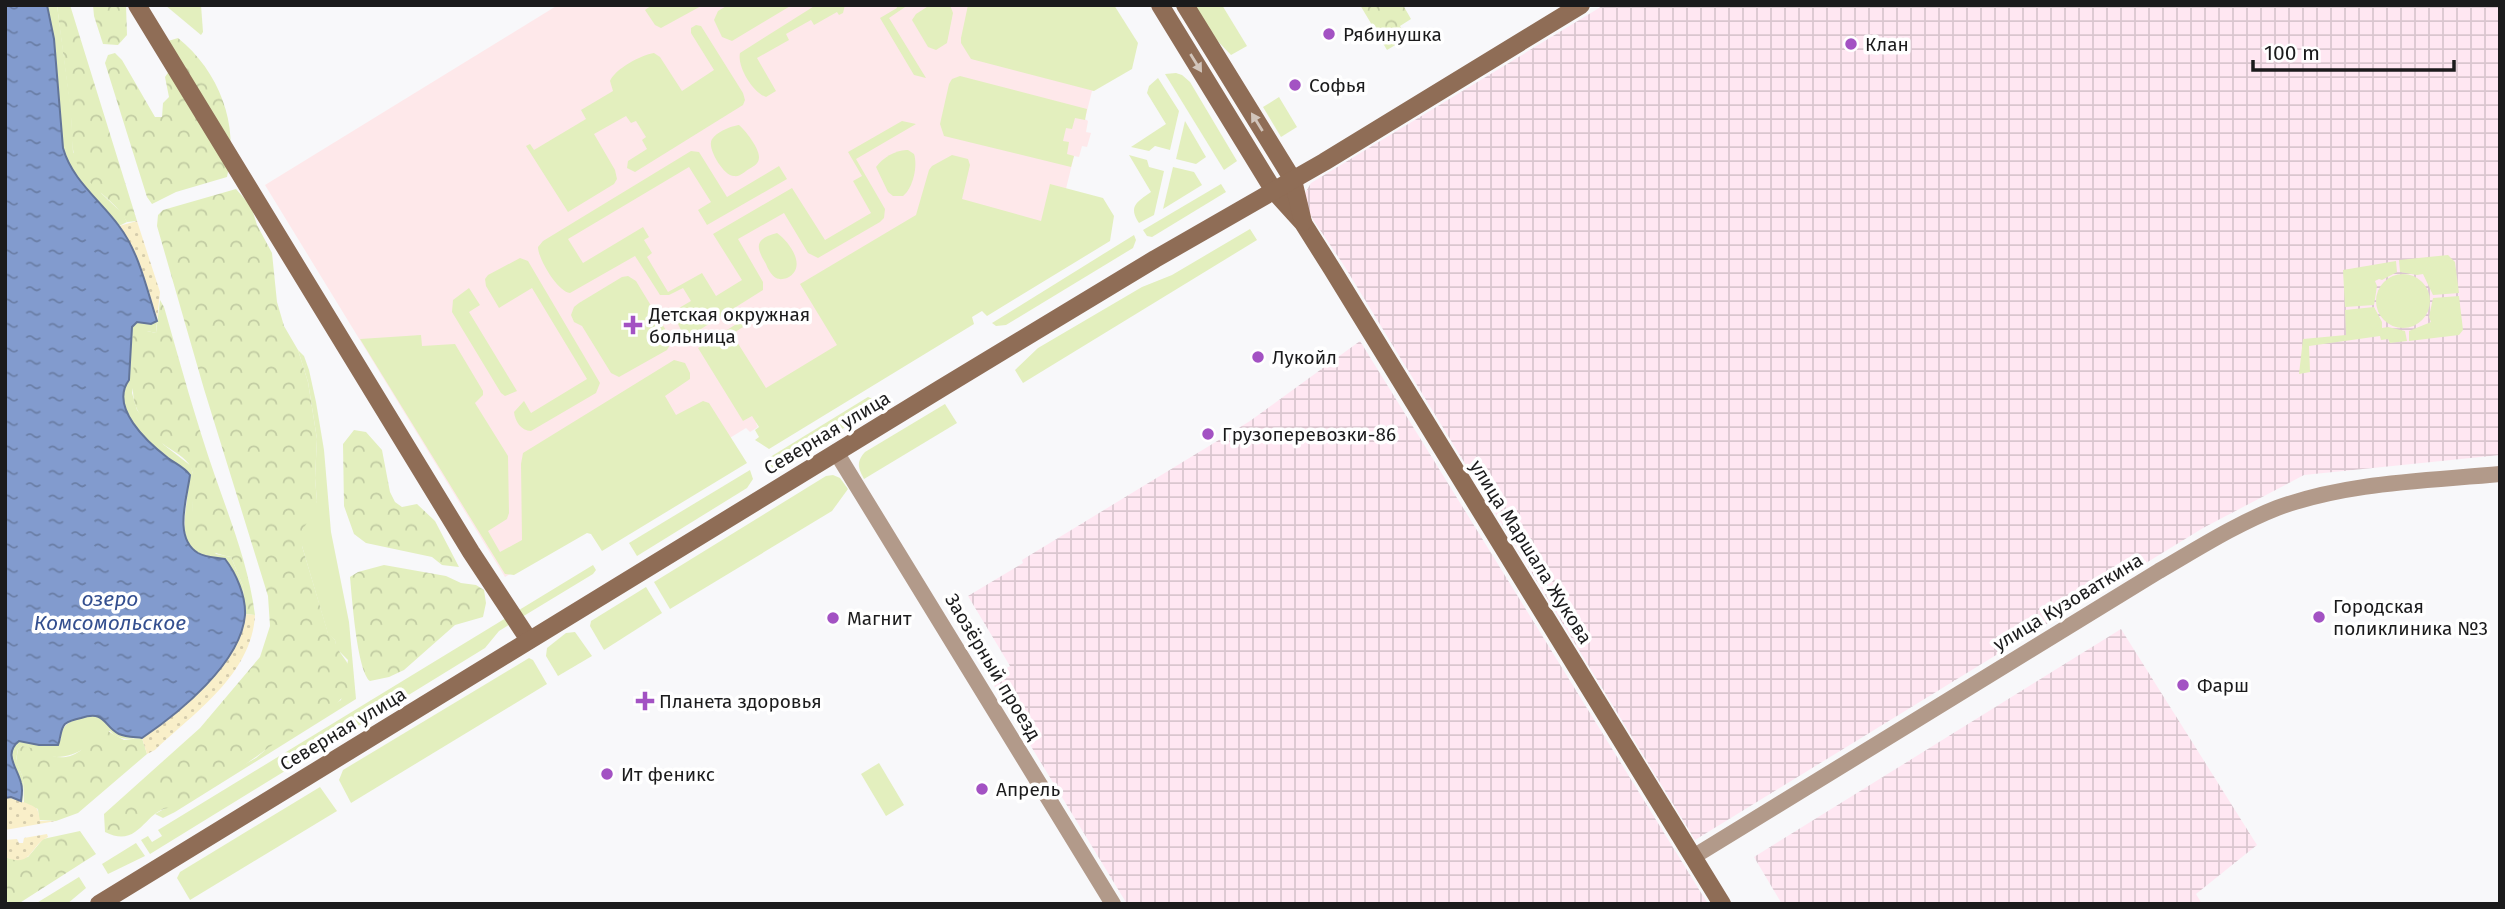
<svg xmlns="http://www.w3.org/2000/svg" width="2505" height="909" font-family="'Fira Sans',sans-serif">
<defs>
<pattern id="industrial-grid" width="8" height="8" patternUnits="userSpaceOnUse" patternTransform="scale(1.75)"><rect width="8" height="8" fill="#ffe7f2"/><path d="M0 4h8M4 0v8" fill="none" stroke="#dac6cf"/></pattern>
<pattern id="forest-crowns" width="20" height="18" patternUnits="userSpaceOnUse" patternTransform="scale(1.75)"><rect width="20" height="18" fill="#e3efbe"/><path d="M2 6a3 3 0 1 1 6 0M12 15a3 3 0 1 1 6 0" fill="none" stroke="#c2cca3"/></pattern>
<pattern id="sand-dots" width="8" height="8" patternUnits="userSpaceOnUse" patternTransform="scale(1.75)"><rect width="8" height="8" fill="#f9efc9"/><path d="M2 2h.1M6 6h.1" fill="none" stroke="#d5ccac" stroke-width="1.8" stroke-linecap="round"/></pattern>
<pattern id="water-ripples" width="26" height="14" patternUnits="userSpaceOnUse" patternTransform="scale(1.75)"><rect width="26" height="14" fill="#829bce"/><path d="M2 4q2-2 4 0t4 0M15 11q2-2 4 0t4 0" fill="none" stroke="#6a7ea6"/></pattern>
</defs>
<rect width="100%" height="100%" fill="#f8f8fa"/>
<g fill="url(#industrial-grid)">
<polygon points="1604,5 2500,5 2500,455 2304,475 2203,528 1695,840 1343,264 1314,221 1307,209 1304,195 1311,183"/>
<polygon points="1360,341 1708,904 1127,904 990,679 1010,666 968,596 1023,563 1022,560 1250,421"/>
<polygon points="2121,629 2257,845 2196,894 2202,904 1782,904 1754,857"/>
</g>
<polygon fill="#fee8ea" points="558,5 1080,5 1094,91 1092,91 1085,119 1088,121 1086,132 1091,133 1087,147 1082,146 1079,157 1074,156 1063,201 1077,227 756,423 758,427 750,432 746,428 505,577 265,185"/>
<g fill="#e3efbe">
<path d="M47,5H57L71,110L73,152L102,194L123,214L127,222L119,226C98,203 71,178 63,148L54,39Z"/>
<polygon points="165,5 201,5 203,32 201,35"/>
<polygon points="652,5 703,5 661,28 655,25 645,10"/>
<polygon points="728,5 792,5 732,41 722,37 714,20 718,11"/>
<path d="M816,5H845L843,13L839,15L837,12L814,25L811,20L786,34L789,40L757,58L776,91L766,97C752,92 737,66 740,53Z"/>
<polygon points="896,5 908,5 889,18 926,78 914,75 880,18 897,8"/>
<polygon points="930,5 950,5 953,13 947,43 936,50 928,47 912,20 916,14"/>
<polygon points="968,5 1114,5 1138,43 1132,69 1094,91 971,59 961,43 961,38"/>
<polygon points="1194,5 1222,5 1247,46 1231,55 1211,34"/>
<path d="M696,25L701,26L743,93L745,100L743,105L635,172L627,168L628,161L647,149L642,140L646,137L636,121L631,123L626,116L594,134L615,170L617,179L614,184L568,212L526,146L530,144L534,150L586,119L581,110L613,91L610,81C615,69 641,55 654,53L660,57L682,91L714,70L691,33V28Z"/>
<polygon points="1176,73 1182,75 1190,82 1237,161 1224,170 1165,74"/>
<polygon points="960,76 1087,109 1085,120 1075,118 1072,129 1066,128 1063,141 1069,142 1067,154 1074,156 1071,167 944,136 940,124 949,84 952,79"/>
<polygon points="1158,78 1179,111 1170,150 1155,146 1149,151 1131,147 1166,124 1147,93 1149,86"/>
<polygon points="1279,97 1297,127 1281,137 1263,107"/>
<path d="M902,121L916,124L856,159L885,209L884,218L880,222L818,258L808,253L784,213L738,239L763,282V290L693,334L682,332L675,318L679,308L691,301L683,288L669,295H660L635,256L570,293C558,292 538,259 538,247L543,241L691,151L699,152L727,197L779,166L787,179L707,225L698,210L711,202L689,167L568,239L583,263L643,227L649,237L644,240L652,253L647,257L668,292L702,273L716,296L742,280L713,234L792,188L825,240L871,213L853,181L862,176L848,152Z"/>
<polygon points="1185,121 1206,157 1196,164 1176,159"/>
<path d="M739,125C746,131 759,148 759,157C759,164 754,166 749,169C744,172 740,177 734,176C724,176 709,151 711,142C713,133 731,126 739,125Z"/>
<path d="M908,150L914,154C918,166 913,188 903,196H893L888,192L876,167C882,158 897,149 908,150Z"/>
<polygon points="952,155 968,159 970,165 962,199 1041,221 1050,184 1103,198 1114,216 1110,241 987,316 982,311 972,317 974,324 769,449 755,440 759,437 755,430 759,427 752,416 743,421 698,348 759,310 762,315 732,334 766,388 837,345 800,284 916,215 929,170 932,166"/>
<path d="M1129,155L1147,160L1149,167L1164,171L1154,215L1139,223C1128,206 1137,202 1151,192Z"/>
<polygon points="1173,167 1194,172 1202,185 1163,209"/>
<polygon points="1221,184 1226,192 1152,237 1147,236 1143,230"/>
<polygon points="1250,229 1257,240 1023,383 1015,370 1038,348 1142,287 1172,275"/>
<path d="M777,233C790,242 808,268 787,278C783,279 780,280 776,278C771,275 768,269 766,264C755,246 755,239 777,233Z"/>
<polygon points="1134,235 1136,240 1133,248 1006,325 996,326 992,323"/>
<polygon points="2448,255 2455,262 2459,293 2433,295 2423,274 2417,275 2400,272 2399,260"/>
<path d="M520,258L528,261L600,383L596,393L531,431C521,431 515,421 514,412L524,401L531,413L587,379L532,288L499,308L486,286L485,279L488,275Z"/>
<polygon points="2396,261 2397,272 2382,280 2379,279 2375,281 2377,286 2374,305 2345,307 2343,270"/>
<circle cx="2403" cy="301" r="27"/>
<polygon points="628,276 636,281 670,337 671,343 667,350 619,377 611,373 582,326 574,322 571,315 574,307 579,303 622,277"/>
<polygon points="469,288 480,305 469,312 517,391 505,396 501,393 452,312 453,300"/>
<polygon points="2459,296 2463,330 2459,335 2409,341 2409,331 2431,322 2429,317 2433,298"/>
<polygon points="2374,307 2382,322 2382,328 2388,327 2405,331 2407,341 2390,343 2388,339 2381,340 2380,336 2309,346 2310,372 2299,374 2303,339 2346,335 2345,310"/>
<path d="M143,321L151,324L157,321L156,333L147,331L134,349L135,378L132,393L137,410L164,445L191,466L194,479L192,522L216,554L231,557L243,586L245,614L242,597L218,557C174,556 185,520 188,490C188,483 186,476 185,469C163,455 124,425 123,397C123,374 130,350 132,327L137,322Z"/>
<polygon points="421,335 422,346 455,344 483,391 483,395 475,403 508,456 509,513 507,519 488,531 500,552 522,540 521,464 523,453 674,360 685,363 690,373 690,379 665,396 676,415 703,401 709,403 747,463 602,551 591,534 587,533 514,575 505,574 360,339"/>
<polygon points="298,350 304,356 309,370 316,402 324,450 331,532 349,622 356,699 175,812 163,818 155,814 256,758 276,741 341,700 348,660 336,648 335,640 328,634 302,546 302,530 317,501 315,478 317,439 308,382"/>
<polygon points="868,397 873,399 874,404 857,420 777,469 771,470 762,462"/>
<path d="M945,404L957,423L864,479C858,468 856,462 865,452Z"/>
<polygon points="750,470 753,479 747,488 637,556 629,543"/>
<polygon points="833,475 840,478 848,489 832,511 670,609 654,582 826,476"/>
<polygon points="593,565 596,570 593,574 499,631 485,648 150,854 141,840 148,836 152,842 162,836 158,830"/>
<polygon points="646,587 662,613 604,650 590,626 591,621"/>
<polygon points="575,632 592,656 558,676 546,656 547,648 566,633"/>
<polygon points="529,658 533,660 547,684 351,803 339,780 343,770"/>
<path d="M89,715C104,715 107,726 118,733C125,737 134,737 142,738C128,739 120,741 110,731C91,744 73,761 48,756C39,754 31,747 22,746L18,749L16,760L23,778V803C21,798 23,792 22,786C20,769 1,756 19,741L52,746L61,739C61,722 74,720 89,715Z"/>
<polygon points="879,763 904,805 886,816 861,774"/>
<polygon points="320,787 337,811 190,900 177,878 180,872"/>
<polygon points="136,843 145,856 108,874 102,864"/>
<polygon points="79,877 86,888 67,904 35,904"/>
</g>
<g fill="url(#forest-crowns)">
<path d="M57,5H70L137,221L127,222C116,200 90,189 78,166C69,147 73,127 70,107C66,73 61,39 57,5Z"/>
<polygon points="93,5 126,5 127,35 118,45 103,44 94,16"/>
<polygon points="1360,5 1403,5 1411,19 1400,26 1407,38 1387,50"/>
<path d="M178,38C219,71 240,125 227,177L176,192L152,204L147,197L105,63L108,55L115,53L122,60L155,117H162L163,103L169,97L165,77L172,67L165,42Z"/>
<path d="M236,189L251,206L257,225L272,253L277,302L284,326L298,350L308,382L317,439L315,478L317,501L313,515L302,530V546L328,633L335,640C337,656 356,663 350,683C342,712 297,726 275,743C242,767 211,790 175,808C145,804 142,851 105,832L104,814L200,728L260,657L270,626L268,596L204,389L157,226L158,215L163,210Z"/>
<path d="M160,300L164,307C180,363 196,421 215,476C231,522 249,567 255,615L245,614L243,586L231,557C184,548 192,530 193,489C193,482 194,474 191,468C186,456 171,451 162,443C152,435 145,425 139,413C126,391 139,364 131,339L143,326L147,331L156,333Z"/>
<polygon points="354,430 366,432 382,450 390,492 395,502 402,507 417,504 435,521 459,567 442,565 432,557 366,543 354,534 344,506 343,444"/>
<path d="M384,565L446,576L461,583L476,585L484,590L486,603L483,617L455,625L404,670L389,677L370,681C357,671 352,597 350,577L358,572Z"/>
<path d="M104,729L124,740L142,738L147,754L78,813L56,821L39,820L38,809L24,804L23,778L16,761L18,749L22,746C41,748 57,767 80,751C89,744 93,734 104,729Z"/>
<polygon points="80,831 96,854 18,904 5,904 5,857 11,859 28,857 43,839"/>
</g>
<g fill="url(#sand-dots)">
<path d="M137,221L160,292L157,321C146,288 137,255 119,226Z"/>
<path d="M245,614L255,615C252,674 194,713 155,750L147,754L142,738C186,708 233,669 245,614Z"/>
<path d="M8,797C13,798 34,805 37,809C38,810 40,820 40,821H56L5,830V798Z"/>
<path d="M47,834L48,837C30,845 32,869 5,857V840L17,839L19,843H23L24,838Z"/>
</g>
<path fill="url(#water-ripples)" stroke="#637599" stroke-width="2" d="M5,5H47L54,39L63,148C72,180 100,200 119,226C139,252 147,290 157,321L151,324L137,322L132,327L129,380C109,407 147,442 168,458C176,464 184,467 190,475C187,498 173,538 198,553C207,558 216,557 225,559C236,573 246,596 245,615C241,663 179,713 142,738C135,737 126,737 119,734C103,726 106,710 81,718C76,719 69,721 65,724C60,729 61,738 58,745H39L19,741C3,754 17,767 21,783C23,789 22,795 21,801L11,797L5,798Z"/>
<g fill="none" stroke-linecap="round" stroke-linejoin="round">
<g stroke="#b29a8a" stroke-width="16">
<polyline points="836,452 1113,904"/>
<path d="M1693,857L2159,571C2197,549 2236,524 2277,508C2347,482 2426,481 2500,474"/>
</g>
<g stroke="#8f6d56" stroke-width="18">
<polyline points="137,5 471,552 529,640"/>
<polyline points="1160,5 1274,191 1303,223 1332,269 1722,904"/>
<polyline points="1185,5 1293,180 1303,222"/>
<polyline points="99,904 940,389 1155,259 1324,162 1581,5"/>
</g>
</g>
<defs><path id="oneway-solid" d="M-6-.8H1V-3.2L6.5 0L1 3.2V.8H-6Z" transform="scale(1.75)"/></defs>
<g fill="#d2c5bb">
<use href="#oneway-solid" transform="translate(1196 63) rotate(58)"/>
<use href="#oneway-solid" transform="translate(1257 122) rotate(-122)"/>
</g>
<g fill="#a352c3" stroke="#fff" stroke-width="2.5">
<circle cx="1329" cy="34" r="7"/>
<circle cx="1851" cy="44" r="7"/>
<circle cx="1295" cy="85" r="7"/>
<path d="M629.5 314.5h7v7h7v7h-7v7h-7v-7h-7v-7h7z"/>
<circle cx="1258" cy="357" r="7"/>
<circle cx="1208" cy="434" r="7"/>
<circle cx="2319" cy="617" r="7"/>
<circle cx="833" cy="618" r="7"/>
<circle cx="2183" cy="685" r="7"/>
<path d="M641.5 690.5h7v7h7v7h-7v7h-7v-7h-7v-7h7z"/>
<circle cx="607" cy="774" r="7"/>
<circle cx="982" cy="789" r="7"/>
</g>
<g text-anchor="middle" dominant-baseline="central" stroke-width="7" stroke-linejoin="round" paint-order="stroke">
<g font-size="19" fill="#1b1b1c" stroke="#fff" text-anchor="start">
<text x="1343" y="34">Рябинушка</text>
<text x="1865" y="44">Клан</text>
<text x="1309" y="85">Софья</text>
<text x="649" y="314">Детская окружная<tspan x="649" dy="22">больница</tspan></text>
<text x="1272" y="357">Лукойл</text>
<text x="1222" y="434">Грузоперевозки-86</text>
<text x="2333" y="606">Городская<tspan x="2333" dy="22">поликлиника №3</tspan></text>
<text x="847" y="618">Магнит</text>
<text x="2197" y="685">Фарш</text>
<text x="659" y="701">Планета здоровья</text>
<text x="621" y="774">Ит феникс</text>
<text x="996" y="789">Апрель</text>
</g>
<g font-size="19" fill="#1b1b1c" stroke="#fff">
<text transform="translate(827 433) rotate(-31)">Северная улица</text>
<text transform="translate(1531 552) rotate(58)">улица Маршала Жукова</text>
<text transform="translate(2068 602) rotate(-31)">улица Кузоваткина</text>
<text transform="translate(993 667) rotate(59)">Заозёрный проезд</text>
<text transform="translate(343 729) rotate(-31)">Северная улица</text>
</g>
<g font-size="21" font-style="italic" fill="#344f8f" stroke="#fff">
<text x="110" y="599">озеро<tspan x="110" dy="24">Комсомольское</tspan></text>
</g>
</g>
<rect width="2505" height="909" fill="none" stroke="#1b1b1c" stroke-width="14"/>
<path d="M2253 60v10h201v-10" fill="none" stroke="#1b1b1c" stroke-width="3.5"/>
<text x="2264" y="60" font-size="21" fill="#1b1b1c" stroke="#ffffff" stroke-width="5" paint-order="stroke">100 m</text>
</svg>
